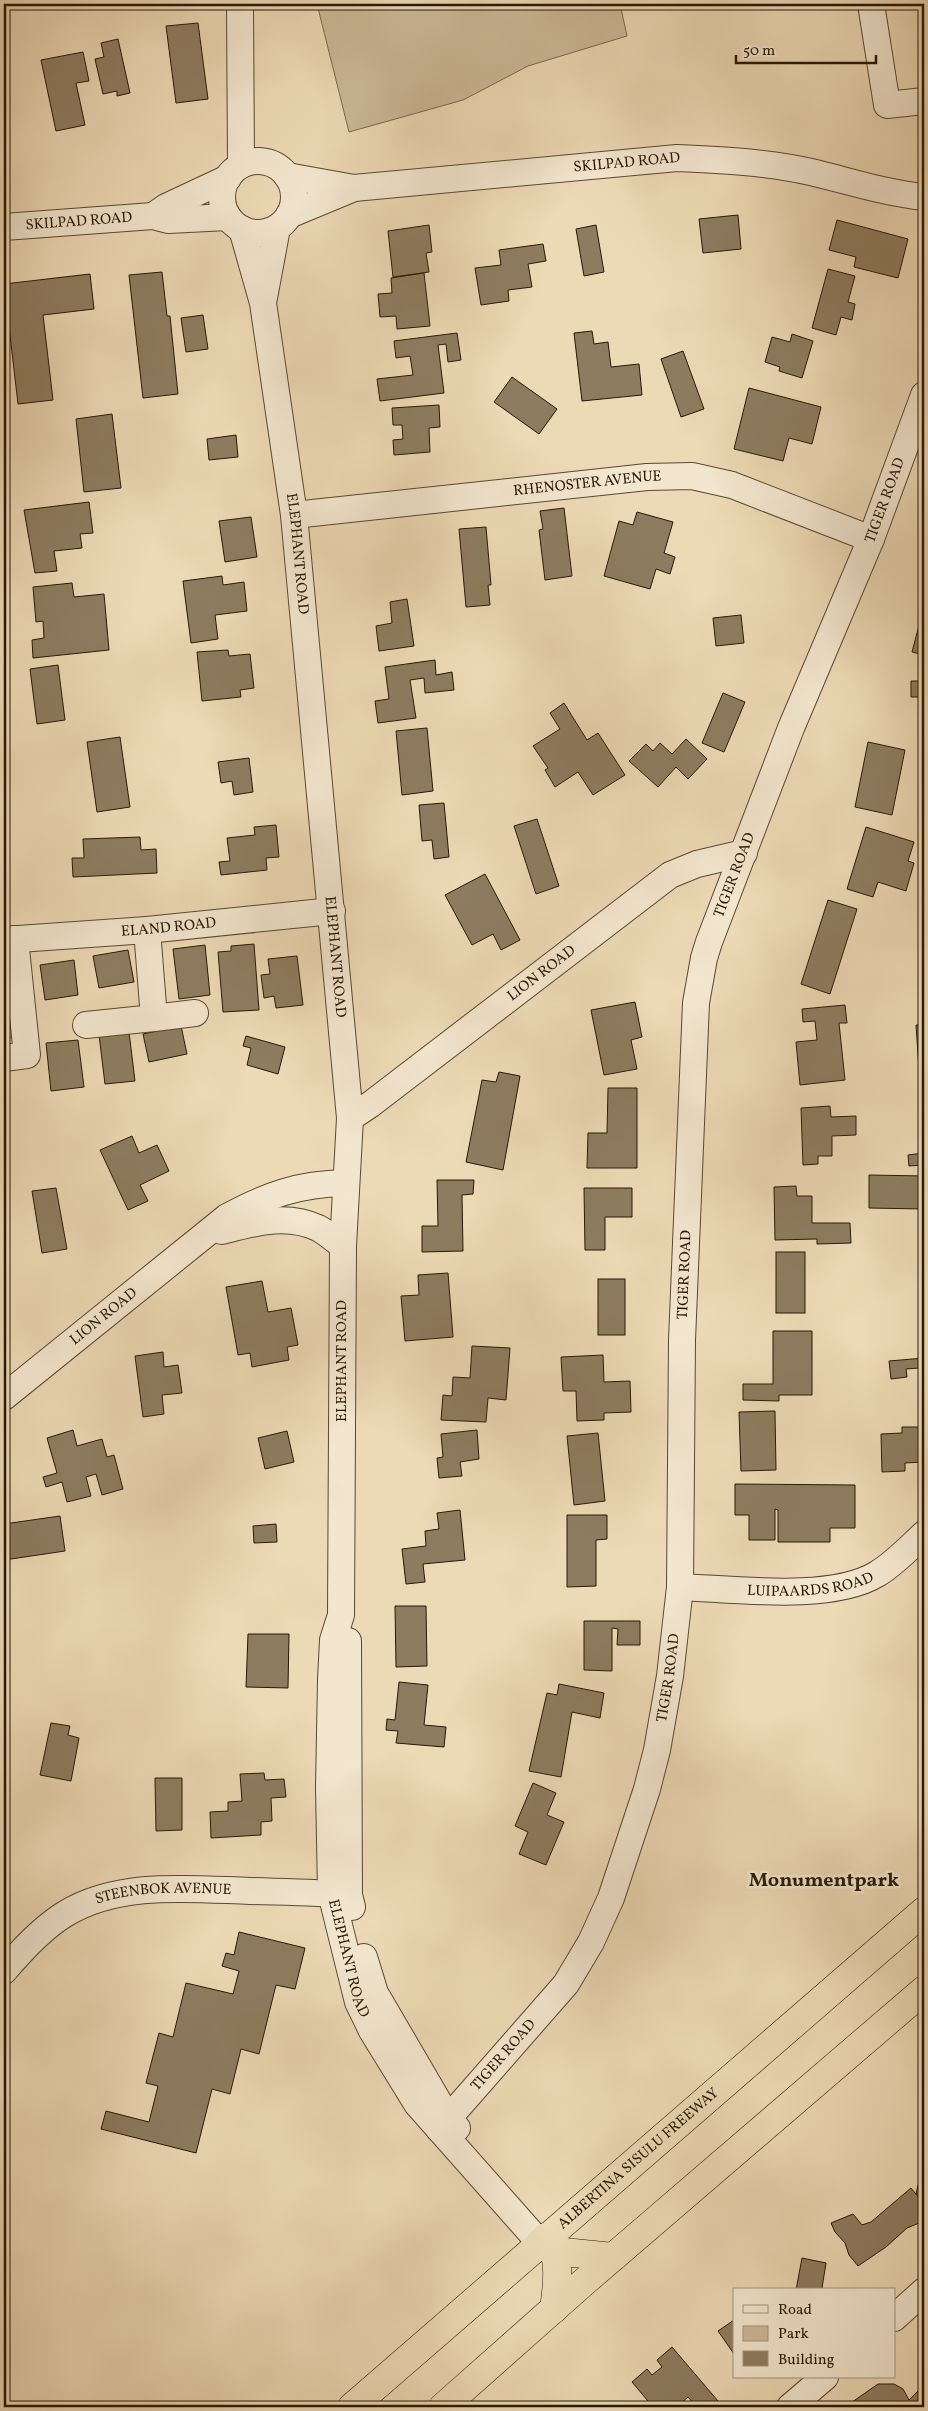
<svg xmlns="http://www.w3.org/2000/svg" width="928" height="2411" font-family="Vollkorn,serif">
<rect width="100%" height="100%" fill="#ecd9b5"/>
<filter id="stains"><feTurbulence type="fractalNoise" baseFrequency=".004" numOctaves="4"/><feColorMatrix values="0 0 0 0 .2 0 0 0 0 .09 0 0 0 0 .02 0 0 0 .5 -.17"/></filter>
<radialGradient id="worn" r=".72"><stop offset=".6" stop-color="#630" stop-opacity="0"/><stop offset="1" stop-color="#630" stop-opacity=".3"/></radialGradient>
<polygon fill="#cbb897" stroke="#7a684e" points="317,4 620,4 627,36 528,66 463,100 349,132"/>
<g fill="#8e7c60" stroke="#281804">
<polygon points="198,23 208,99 176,103 166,26"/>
<polygon points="118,39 130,93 117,96 117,91 103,94 95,59 104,57 101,43"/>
<polygon points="83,52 89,81 76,83 85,125 56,131 41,60"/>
<polygon points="4,89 7,109 7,123 4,124"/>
<polygon points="738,215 741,249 703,253 699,219"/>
<polygon points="837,220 908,239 898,278 854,267 856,257 829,250"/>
<polygon points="429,225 432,252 426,253 429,272 393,277 388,231"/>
<polygon points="596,225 604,272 584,276 576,229"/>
<polygon points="543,244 546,261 528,264 532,287 508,290 509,301 481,305 475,268 501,265 499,250"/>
<polygon points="828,269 855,276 848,302 855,304 852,320 841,317 836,335 812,328"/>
<polygon points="162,272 167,316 170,316 178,394 143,398 129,275"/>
<polygon points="424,273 430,326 397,329 396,316 380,317 378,294 392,293 391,278"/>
<polygon points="90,274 94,309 43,315 53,400 18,404 4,284"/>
<polygon points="203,315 208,349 186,352 181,318"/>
<polygon points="592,331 594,344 608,342 611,367 639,364 642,395 582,401 574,333"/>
<polygon points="457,333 461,360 448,362 446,344 438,345 444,393 380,401 377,379 413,375 410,356 396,358 394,341"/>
<polygon points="792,334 813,341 802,378 779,371 780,367 765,362 772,337 790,342"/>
<polygon points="683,351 704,409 681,417 661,359"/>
<polygon points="512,377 557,409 539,434 494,402"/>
<polygon points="749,388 821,407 812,444 789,438 783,461 734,449"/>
<polygon points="439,405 440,427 429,428 430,452 394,455 393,440 403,439 402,425 393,425 392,408"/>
<polygon points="112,414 121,488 84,492 76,419"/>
<polygon points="236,435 238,457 209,460 207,439"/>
<polygon points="89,502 93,533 80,534 82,548 54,551 57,571 35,573 24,510"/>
<polygon points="564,508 572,576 545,580 539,530 543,529 540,511"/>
<polygon points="637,512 673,522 664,553 675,557 670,574 656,569 650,589 604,576 619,521 633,525"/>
<polygon points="251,517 257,557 225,562 219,521"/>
<polygon points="486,527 491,585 488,585 490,605 466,607 459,529"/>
<polygon points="222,576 223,585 244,582 247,611 215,615 218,639 191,643 183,581"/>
<polygon points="72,583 74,597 104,594 109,650 33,658 32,640 44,638 43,621 36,622 33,587"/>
<polygon points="407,599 414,646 379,651 376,626 392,623 390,602"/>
<polygon points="924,606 924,655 912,652"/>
<polygon points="741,615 744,643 716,646 713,618"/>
<polygon points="228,650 229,656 250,654 254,688 240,690 241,697 202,701 197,652"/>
<polygon points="435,660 436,675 452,672 454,690 425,693 424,678 410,680 416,718 378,723 375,701 389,699 385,667"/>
<polygon points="58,665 65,720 37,724 30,669"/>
<polygon points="911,681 920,681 920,701 924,701 924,719 919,719 919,697 911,697"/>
<polygon points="723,693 745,702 724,752 702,743"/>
<polygon points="564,703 587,740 598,733 625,775 593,795 578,772 555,787 545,770 548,768 533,746 560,729 550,713"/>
<polygon points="427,728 433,791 402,795 396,731"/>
<polygon points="120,737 130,807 97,812 87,742"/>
<polygon points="686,739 707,759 688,779 676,767 658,787 629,761 646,744 653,751 660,743 672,754"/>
<polygon points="868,742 905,750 892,815 855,807"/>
<polygon points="249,758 253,792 234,795 232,781 221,783 218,762"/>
<polygon points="444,803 449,857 434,859 432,840 422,841 419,805"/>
<polygon points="537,819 559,886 536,894 514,826"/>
<polygon points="276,825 279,857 266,858 267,870 221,875 219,862 230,861 227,838 255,835 254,827"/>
<polygon points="866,827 914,842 908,861 914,863 906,891 878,882 873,897 847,889"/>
<polygon points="140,837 141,850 156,849 157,873 73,877 72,858 84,858 83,839"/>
<polygon points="485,874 520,940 501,950 493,934 472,945 445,895"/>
<polygon points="828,900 857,909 830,994 801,984"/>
<polygon points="254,944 259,1010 223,1012 218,952 231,951 231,946"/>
<polygon points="205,945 210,995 179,999 173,949"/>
<polygon points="128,950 134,982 99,988 93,956"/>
<polygon points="297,956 303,1005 276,1008 274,996 264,998 261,975 270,974 268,959"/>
<polygon points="74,960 78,995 45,1000 40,965"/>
<polygon points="14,975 17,1014 8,1014 10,1039 4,1040 4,976"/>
<polygon points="635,1002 642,1037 631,1040 637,1069 604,1075 591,1010"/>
<polygon points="845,1005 847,1023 839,1023 845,1080 800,1085 796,1042 817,1040 815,1021 803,1022 802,1009"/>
<polygon points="916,1025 924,1025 924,1084 920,1084"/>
<polygon points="181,1026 187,1054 149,1062 143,1034"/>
<polygon points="129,1032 135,1081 105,1084 99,1035"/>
<polygon points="246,1036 285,1047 278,1074 247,1065 251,1048 243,1046"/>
<polygon points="78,1040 84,1087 51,1091 46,1043"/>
<polygon points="499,1072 520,1076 503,1170 466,1162 482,1080 496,1082"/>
<polygon points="608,1088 637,1088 637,1168 587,1168 588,1133 607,1133"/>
<polygon points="830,1106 831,1117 856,1116 856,1135 832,1136 832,1156 818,1156 818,1164 803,1165 801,1108"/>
<polygon points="132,1136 139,1153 157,1145 169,1171 140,1185 148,1201 128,1210 100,1150"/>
<polygon points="924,1141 924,1165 909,1166 908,1155 923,1153 922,1142"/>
<polygon points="869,1175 924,1176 924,1209 869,1208"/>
<polygon points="437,1180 474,1180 473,1194 462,1195 463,1251 422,1252 422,1226 438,1226"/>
<polygon points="796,1186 797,1196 812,1196 812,1223 850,1223 851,1243 817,1244 817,1239 775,1240 774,1187"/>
<polygon points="56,1188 67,1249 42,1253 32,1191"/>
<polygon points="584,1188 632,1188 632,1217 605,1217 605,1250 585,1250"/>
<rect x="776" y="1252" width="29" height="61"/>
<polygon points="448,1273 453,1337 405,1341 401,1296 419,1295 418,1275"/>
<rect x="598" y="1279" width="27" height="56"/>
<polygon points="262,1281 268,1312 291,1308 298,1345 287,1347 289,1360 252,1367 250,1353 238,1355 226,1287"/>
<polygon points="773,1331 812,1331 812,1395 779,1395 779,1401 743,1400 743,1384 773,1384"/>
<polygon points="472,1346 510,1348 506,1400 488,1398 486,1422 441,1420 443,1395 452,1396 453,1377 470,1378"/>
<polygon points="163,1352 164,1367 178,1365 182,1393 162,1395 164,1414 143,1417 135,1356"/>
<polygon points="603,1355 604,1382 630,1381 631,1412 604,1413 604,1420 577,1421 576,1391 563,1391 561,1357"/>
<polygon points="924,1358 924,1381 920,1381 919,1368 906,1369 907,1377 891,1379 889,1361"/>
<polygon points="775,1411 776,1470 741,1471 739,1412"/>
<polygon points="902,1427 924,1427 924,1462 905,1463 905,1471 882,1472 881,1434 902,1433"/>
<polygon points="73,1430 77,1446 102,1439 107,1457 114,1455 123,1489 102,1495 96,1474 86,1477 91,1496 67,1502 62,1482 46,1487 43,1477 57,1473 47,1438"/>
<polygon points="477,1430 479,1459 460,1462 462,1476 439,1478 437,1458 443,1457 441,1434"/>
<polygon points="287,1431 294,1462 265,1469 258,1438"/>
<polygon points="598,1433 605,1501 574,1505 567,1436"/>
<polygon points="735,1484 855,1485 855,1528 830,1528 830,1542 778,1542 778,1510 775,1509 775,1540 749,1540 749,1515 735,1515"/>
<polygon points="460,1510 465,1560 423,1564 425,1582 406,1584 402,1549 426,1546 425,1531 439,1529 437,1513"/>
<polygon points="567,1515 607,1515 607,1539 596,1540 596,1586 567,1587"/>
<polygon points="60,1516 65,1551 4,1560 4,1524"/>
<polygon points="276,1524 277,1542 254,1543 253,1526"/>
<polygon points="395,1606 426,1606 427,1666 396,1667"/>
<polygon points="584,1621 640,1621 640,1645 617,1645 618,1629 612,1628 612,1671 584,1670"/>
<polygon points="248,1634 289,1634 288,1688 246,1687"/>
<polygon points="399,1682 428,1685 424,1725 446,1727 444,1747 396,1743 398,1731 386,1730 387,1719 395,1720"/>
<polygon points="559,1684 604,1693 600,1718 572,1712 561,1777 529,1771 547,1693 557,1695"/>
<polygon points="51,1723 70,1726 68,1735 79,1738 71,1781 40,1775"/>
<polygon points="264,1773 265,1780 284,1779 286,1797 271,1798 272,1821 261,1822 261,1835 211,1838 210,1812 228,1811 228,1802 242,1801 240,1774"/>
<polygon points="155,1778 182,1778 182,1830 156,1831"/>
<polygon points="533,1783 556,1793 547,1815 564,1822 546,1865 519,1854 528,1832 515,1826"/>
<polygon points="239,1932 305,1948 295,1989 276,1985 259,2054 241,2049 230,2094 212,2089 196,2153 101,2129 106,2111 149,2122 158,2086 146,2083 159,2033 173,2037 186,1983 233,1994 239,1971 222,1966 226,1953 234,1955"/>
<polygon points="924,2159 924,2198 916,2194"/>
<polygon points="911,2188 924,2204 924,2221 907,2228 886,2247 858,2266 849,2255 845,2243 835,2232 831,2223 853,2214 862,2225 871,2222"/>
<polygon points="802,2258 826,2263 822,2288 827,2290 796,2290"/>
<polygon points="734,2320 734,2354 718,2331"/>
<polygon points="672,2347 718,2401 710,2407 697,2407 688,2397 678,2406 680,2407 653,2407 632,2382 647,2369 652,2375 662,2367 657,2360"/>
<polygon points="878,2384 894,2384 903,2389 909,2400 924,2385 924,2407 845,2407"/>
</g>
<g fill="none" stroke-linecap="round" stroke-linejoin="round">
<defs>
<g id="minor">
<polyline points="240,4 241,165"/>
<polyline points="871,4 887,105 924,101"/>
<circle cx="258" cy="197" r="36"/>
<path id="s1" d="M287,176L354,188L677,158C722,160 767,162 811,172C849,181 885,193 924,197"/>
<polyline points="289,215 354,188"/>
<polyline points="153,216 166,207 228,178"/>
<path id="s2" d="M4,227L153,216L168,220L228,217"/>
<path id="s3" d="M242,229L263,303L294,515L350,1118L343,1246L341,1615L333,1640L331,1680L329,1787L331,1893L358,2002L372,2031L417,2104L540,2243"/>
<polyline points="264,298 277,228"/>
<path id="s4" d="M294,515L647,477L692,476L732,485L871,539"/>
<path id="s5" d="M4,940L147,930L332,911"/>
<polyline points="154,1018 195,1013"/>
<polyline points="86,1025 154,1018 147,930"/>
<polyline points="4,1058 27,1055 15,939"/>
<path id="s6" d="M350,1118L371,1104L670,875L697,864L744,853"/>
<path d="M222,1231C254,1223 286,1213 318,1228C326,1232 335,1240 343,1246"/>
<path id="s7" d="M4,1397L227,1217C268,1195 298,1184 345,1183"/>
<path id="s8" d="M680,1587C734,1589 831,1602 877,1574C894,1564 910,1547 924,1534"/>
<polyline points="348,1641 349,1895 352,1907"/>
<polyline points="364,1957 375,1993 448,2118 457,2128"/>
<path id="s9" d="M4,1971C21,1951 42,1928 65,1914C119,1881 189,1889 250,1891C283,1892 316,1892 349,1895"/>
<path id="s10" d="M439,2129L566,1984L591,1942L611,1898L647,1789L657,1750L670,1676L680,1587L682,1340L696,1003L704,958L709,942L791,728L871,539L924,395"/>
<polyline points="894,2318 924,2291"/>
<polyline points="790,2407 825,2377"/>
</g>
<g id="highway">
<path d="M546,2237C562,2254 557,2288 554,2309"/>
<polyline points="540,2243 554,2251 613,2257"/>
<path id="s11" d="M352,2407L924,1911"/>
<polyline points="443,2407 584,2282 924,1990"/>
</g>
</defs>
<use href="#minor" stroke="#594830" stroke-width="28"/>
<use href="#highway" stroke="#281804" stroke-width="29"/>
<use href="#minor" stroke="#f3e6cf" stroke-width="26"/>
<use href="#highway" stroke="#ecd9b5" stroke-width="28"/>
</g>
<g text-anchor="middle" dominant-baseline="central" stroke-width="5" stroke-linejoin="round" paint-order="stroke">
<g font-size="15" fill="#281804" stroke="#f3e6cf">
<text stroke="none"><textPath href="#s1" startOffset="342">SKILPAD ROAD</textPath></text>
<text stroke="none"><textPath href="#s2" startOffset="75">SKILPAD ROAD</textPath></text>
<text stroke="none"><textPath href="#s4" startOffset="295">RHENOSTER AVENUE</textPath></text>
<text stroke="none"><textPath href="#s10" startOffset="1732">TIGER ROAD</textPath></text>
<text stroke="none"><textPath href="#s3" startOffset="330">ELEPHANT ROAD</textPath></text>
<text stroke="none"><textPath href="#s10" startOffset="1328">TIGER ROAD</textPath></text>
<text stroke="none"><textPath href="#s5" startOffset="165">ELAND ROAD</textPath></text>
<text stroke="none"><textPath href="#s3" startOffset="735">ELEPHANT ROAD</textPath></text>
<text stroke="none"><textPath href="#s6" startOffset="240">LION ROAD</textPath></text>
<text stroke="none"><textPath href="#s10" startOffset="922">TIGER ROAD</textPath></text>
<text stroke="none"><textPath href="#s7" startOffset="128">LION ROAD</textPath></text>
<text transform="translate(342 1361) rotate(-90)">ELEPHANT ROAD</text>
<text stroke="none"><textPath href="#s8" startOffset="131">LUIPAARDS ROAD</textPath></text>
<text stroke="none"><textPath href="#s10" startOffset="518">TIGER ROAD</textPath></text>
<text stroke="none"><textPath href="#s9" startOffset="186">STEENBOK AVENUE</textPath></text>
<text stroke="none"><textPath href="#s3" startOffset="1741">ELEPHANT ROAD</textPath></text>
<text stroke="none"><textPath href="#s10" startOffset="98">TIGER ROAD</textPath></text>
<text stroke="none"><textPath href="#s11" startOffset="379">ALBERTINA SISULU FREEWAY</textPath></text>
</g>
<g font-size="20" font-weight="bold" fill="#281804" stroke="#f3e6cf">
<text x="824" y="1881">Monumentpark</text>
</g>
</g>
<rect width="928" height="2411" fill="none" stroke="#ecd9b5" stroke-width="20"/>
<rect x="5" y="5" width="918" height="2401" fill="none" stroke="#281804" stroke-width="2.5"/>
<rect x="10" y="10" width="908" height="2391" fill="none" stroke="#281804"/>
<rect x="733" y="2288" width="162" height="90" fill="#f3e6cf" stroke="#a2947e"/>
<rect x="743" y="2305" width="25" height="8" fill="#f3e6cf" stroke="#a2947e"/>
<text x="778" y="2314" font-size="15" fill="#281804">Road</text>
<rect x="743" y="2326" width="25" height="15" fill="#cbb897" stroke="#a2947e"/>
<text x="778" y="2338" font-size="15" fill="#281804">Park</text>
<rect x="743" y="2351" width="25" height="15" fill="#8e7c60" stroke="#a2947e"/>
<text x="778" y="2364" font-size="15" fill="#281804">Building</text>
<path d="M736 55v8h140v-8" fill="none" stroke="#281804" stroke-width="2.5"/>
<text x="743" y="55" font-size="15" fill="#281804" stroke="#f3e6cf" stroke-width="4" paint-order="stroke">50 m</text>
<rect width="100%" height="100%" filter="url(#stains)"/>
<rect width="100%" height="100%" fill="url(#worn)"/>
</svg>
